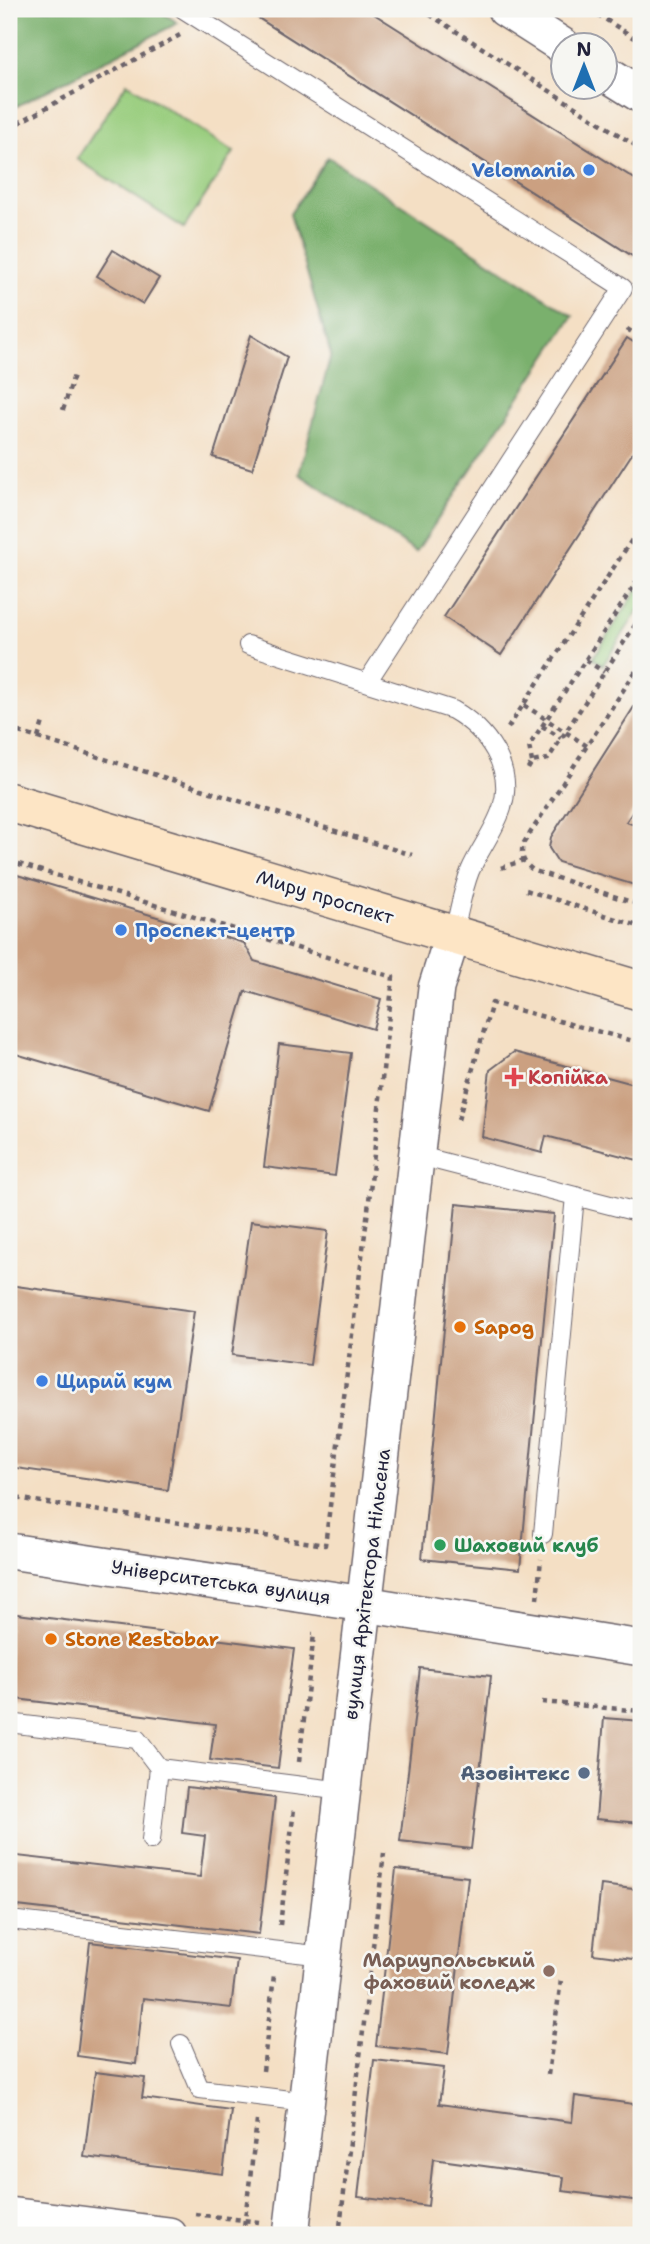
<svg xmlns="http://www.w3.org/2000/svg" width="650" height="2244" font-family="'Shantell Sans',sans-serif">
<rect width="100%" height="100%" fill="#f6f6f2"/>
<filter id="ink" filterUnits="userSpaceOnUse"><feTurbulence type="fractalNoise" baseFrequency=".0143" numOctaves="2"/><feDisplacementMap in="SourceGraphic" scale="14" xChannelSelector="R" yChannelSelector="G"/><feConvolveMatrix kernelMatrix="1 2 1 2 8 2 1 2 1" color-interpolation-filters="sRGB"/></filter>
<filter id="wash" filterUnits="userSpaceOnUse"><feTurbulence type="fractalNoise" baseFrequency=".00686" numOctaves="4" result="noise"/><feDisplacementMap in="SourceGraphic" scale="28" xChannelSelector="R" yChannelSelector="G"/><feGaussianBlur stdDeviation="1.57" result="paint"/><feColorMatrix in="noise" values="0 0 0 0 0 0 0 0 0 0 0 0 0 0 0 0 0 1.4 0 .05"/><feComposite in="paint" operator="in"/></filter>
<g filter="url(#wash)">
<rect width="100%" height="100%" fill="#f4dfc4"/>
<g fill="#99cd7e" stroke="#5e785c" stroke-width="2">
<polygon points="127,83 234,152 184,228 77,159"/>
<polygon points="641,584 641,606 603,665 593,658"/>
</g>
<g fill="#7ab06d" stroke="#4e6954" stroke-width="2">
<polygon points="9,9 157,9 178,23 9,110"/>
<polygon points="328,157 573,316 416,552 299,474 331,355 290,214"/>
</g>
<g id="blocks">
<g fill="#cba081">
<polygon points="244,9 366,9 641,183 641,246 634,257"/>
<polygon points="113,250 159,278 143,304 97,276"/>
<polygon points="251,335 287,357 252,469 213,457"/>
<polygon points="627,338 641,347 641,440 501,655 444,617"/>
<polygon points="641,696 641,799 626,822 641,827 641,887 558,862 549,848 551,837"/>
<polygon points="14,874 244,943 254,961 381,999 373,1029 245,991 209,1111 9,1052 9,878"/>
<polygon points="279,1044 351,1053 335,1176 264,1167"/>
<polygon points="514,1052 641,1086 641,1161 546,1136 542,1153 482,1137 490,1070"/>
<polygon points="456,1204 554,1214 520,1569 422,1559"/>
<polygon points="251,1221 328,1231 310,1365 232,1355"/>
<polygon points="9,1285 194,1311 168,1490 9,1467"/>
<polygon points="9,1613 294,1649 278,1768 210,1760 215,1724 9,1698"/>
<polygon points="420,1668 491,1676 471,1849 400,1841"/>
<polygon points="604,1718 641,1721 641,1823 596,1819"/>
<polygon points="187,1787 275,1798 259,1934 9,1905 9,1855 200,1877 205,1836 182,1833"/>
<polygon points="396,1869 468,1877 448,2054 376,2046"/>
<polygon points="601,1885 641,1890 641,1960 593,1954"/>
<polygon points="90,1942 237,1960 231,2008 143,1998 136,2064 77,2056"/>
<polygon points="374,2060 444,2068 439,2104 572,2122 575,2096 641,2105 641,2201 562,2191 564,2177 433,2159 428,2206 358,2197"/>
<polygon points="95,2072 145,2078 142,2098 231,2110 223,2174 84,2157"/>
</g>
</g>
</g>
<g filter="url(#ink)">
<use href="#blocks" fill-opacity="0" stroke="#6c646b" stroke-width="2"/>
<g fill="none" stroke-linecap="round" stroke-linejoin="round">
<defs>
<g id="service">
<polyline points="183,9 623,288 367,682"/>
<path d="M248,645L453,710C486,729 515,767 502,808C495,830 479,850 470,871C462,891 459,914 453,934"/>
<polyline points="416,1155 641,1213"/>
<polyline points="543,1534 575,1196"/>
<polyline points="9,1723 137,1739 159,1768 151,1840"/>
<polyline points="159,1768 343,1791"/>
<polyline points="18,1921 324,1956"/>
<polyline points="181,2044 200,2089 306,2102"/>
</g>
<g id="minor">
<polyline points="505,9 563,46"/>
<polyline points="604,72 641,95"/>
<polyline points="9,1551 364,1604 641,1648"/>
<polyline points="9,2215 169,2235"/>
<polyline points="291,2235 436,988 453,934"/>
</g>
<polyline id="secondary" points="9,802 641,991"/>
</defs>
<use href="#service" stroke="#6c646b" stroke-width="20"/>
<use href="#minor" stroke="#6c646b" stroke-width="38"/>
<use href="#secondary" stroke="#6c646b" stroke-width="41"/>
<g stroke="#6c646b" stroke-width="4.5" stroke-dasharray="5 5" stroke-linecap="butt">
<polyline points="421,9 641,149"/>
<polyline points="589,9 641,42"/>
<polyline points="9,128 180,35"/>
<polyline points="627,329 641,338"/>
<polyline points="63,410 75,372"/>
<polyline points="586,660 604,672"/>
<path d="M641,663L523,844C520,856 524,865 535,871L641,905"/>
<polyline points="524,705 587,746"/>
<polyline points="542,726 561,738"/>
<polyline points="508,728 641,526"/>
<polyline points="9,729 412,855"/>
<polyline points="38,738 44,719"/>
<polyline points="532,762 529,746 641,575"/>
<polyline points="528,769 532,762 548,759 641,616"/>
<polyline points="9,861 393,977 368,1210 325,1545 9,1497"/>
<polyline points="501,868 524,860"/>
<polyline points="526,890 641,927"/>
<polyline points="458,1120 492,1003 641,1043"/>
<polyline points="537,1599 541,1559"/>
<polyline points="542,1702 641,1711"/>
<polyline points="299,1762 314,1634 312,1634"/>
<polyline points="280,1925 294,1809"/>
<polyline points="263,2071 274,1975"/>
<polyline points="548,2075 561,1980"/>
<polyline points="195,2214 259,2222"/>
<polyline points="323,2230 361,2235"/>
<polyline points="243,2235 257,2121"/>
<polyline points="339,2235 384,1853"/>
</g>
<use href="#service" stroke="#fff" stroke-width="18"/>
<use href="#minor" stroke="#fff" stroke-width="35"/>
<use href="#secondary" stroke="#fde5c5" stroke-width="38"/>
</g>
</g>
<g fill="#3f7fe0" stroke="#f6f6f2" stroke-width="2.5">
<circle cx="589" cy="170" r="7"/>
<circle cx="121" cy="930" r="7"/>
<circle cx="42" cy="1381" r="7"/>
</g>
<path fill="#e0444e" stroke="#f6f6f2" stroke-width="2.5" d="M510.5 1066.5h7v7h7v7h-7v7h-7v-7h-7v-7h7z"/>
<g fill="#e8710a" stroke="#f6f6f2" stroke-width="2.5">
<circle cx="460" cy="1327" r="7"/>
<circle cx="51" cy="1639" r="7"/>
</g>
<circle fill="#2e9e5b" stroke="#f6f6f2" stroke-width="2.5" cx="440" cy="1545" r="7"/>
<circle fill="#5c6f8a" stroke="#f6f6f2" stroke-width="2.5" cx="584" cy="1773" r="7"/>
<circle fill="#8d6e63" stroke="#f6f6f2" stroke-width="2.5" cx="549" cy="1971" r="7"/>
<g text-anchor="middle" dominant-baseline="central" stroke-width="5" stroke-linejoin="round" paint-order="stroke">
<g font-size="19" font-weight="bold" fill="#366cbe" stroke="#f6f6f2" text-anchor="start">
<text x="575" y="170" text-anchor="end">Velomania</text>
<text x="135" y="930">Проспект-центр</text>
<text x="56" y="1381">Щирий кум</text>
</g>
<g font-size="19" fill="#22223b" stroke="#f6f6f2">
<text transform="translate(325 897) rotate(17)">Миру проспект</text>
<text transform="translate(221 1582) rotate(8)">Університетська вулиця</text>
<text transform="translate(367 1584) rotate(-83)">вулиця Архітектора Нільсена</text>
</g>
<g font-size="19" font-weight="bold" fill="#be3a42" stroke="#f6f6f2" text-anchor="start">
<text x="528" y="1077">Копійка</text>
</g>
<g font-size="19" font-weight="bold" fill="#c56008" stroke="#f6f6f2" text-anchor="start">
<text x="474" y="1327">Sapog</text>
<text x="65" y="1639">Stone Restobar</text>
</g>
<g font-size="19" font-weight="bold" fill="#27864d" stroke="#f6f6f2" text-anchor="start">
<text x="454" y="1545">Шаховий клуб</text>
</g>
<g font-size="19" font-weight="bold" fill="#4e5e75" stroke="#f6f6f2" text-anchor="end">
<text x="570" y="1773">Азовінтекс</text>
</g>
<g font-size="19" font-weight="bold" fill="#785e54" stroke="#f6f6f2" text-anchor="end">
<text x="535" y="1960">Мариупольський<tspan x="535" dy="22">фаховий коледж</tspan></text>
</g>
</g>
<rect width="650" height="2244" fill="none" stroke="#f6f6f2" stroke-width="35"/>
<g transform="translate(584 66)"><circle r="33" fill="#f6f6f2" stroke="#a1a1a9" stroke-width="2"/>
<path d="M0-5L12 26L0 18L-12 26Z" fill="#1f6fb2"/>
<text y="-10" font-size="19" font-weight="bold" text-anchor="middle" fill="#22223b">N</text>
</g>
</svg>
